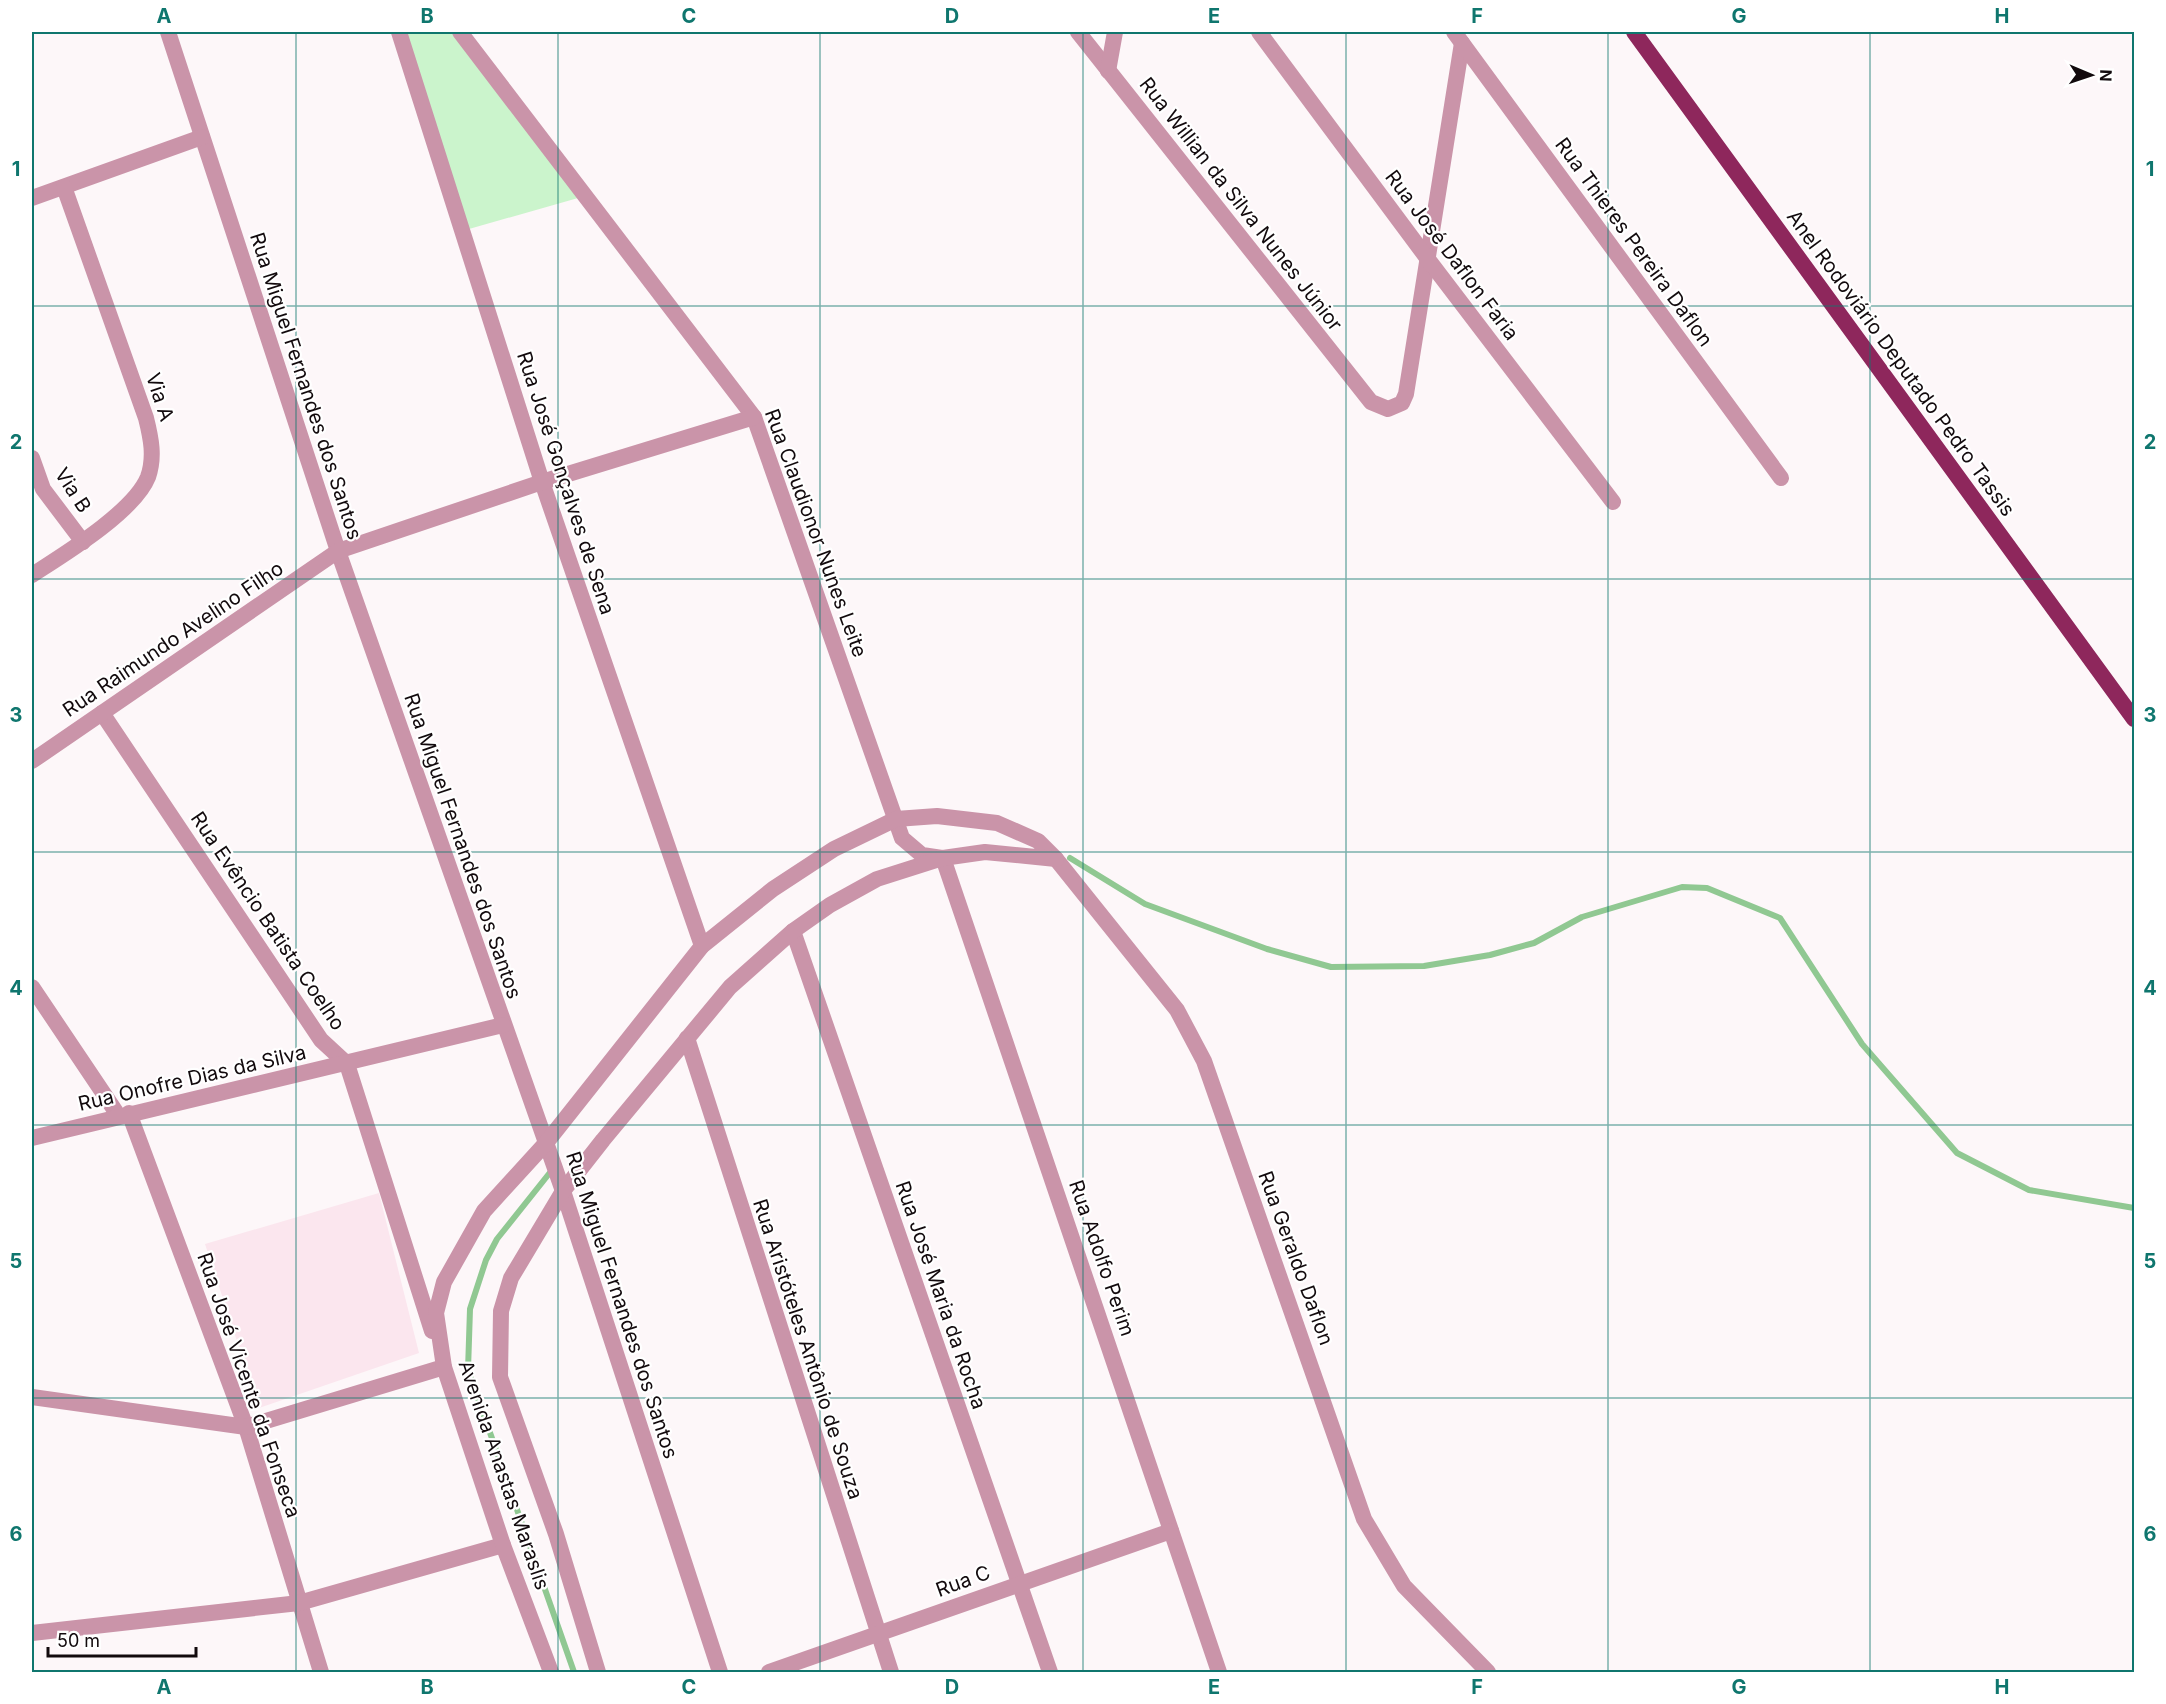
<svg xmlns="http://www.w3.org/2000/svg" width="2166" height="1704" font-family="Inter,sans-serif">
<rect width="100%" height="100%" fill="#fdf7f9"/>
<polygon fill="#fbe6ee" points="379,1193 419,1353 259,1408 205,1244"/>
<polygon fill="#cbf4cc" points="399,32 460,32 585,196 462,231"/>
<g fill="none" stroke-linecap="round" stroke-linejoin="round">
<g stroke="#90c892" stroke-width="6">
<polyline points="1070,858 1145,904 1267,949 1331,967 1424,966 1490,955 1534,943 1582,917 1682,887 1707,888 1780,918 1862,1044 1957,1153 2029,1190 2134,1208"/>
<polyline points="552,1170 497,1239 486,1260 470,1309 468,1370 574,1672"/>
</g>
<g stroke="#ca94a9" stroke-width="16">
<polyline points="168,32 338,551 563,1191 720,1672"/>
<polyline points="399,32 542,482 702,946"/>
<polyline points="460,32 754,417 902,838 922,855 942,858"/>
<polyline points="1078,32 1371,402 1388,409 1402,403 1406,394 1462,43"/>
<polyline points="1259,32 1427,258 1613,502"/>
<polyline points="1454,32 1781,478"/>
<polyline points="1108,71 1115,32"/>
<polyline points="32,198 202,137"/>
<polyline points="32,458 43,489 83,542"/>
<path d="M32,575C63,555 134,512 148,477C155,457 151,438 146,418L64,187"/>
<polyline points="102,713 321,1040 347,1064 432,1331"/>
<polyline points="32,761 338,551 542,482 754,417"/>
<polyline points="943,858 1219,1672"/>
<polyline points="793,931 1050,1672"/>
<polyline points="32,987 118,1115"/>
<polyline points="687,1038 891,1672"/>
<polyline points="129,1113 246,1427 321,1672"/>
<polyline points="32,1138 503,1025"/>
<polyline points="32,1397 246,1427 444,1367"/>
<polyline points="32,1633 299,1603 503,1545"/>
<polyline points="551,1672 503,1545 444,1367 436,1313 444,1282 484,1211 546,1143 702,946 773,889 834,849 896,819 937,816 997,823 1038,841 1056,859 1177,1010 1204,1061 1364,1519 1404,1586 1488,1672"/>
<polyline points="598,1672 556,1534 500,1377 501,1311 511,1278 563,1191 603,1140 730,987 793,931 830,905 877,879 943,858 985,852 1056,859"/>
<polyline points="769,1672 1171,1531"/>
</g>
<polyline stroke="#8e275c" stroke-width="16" points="1634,32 2134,719"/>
</g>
<path fill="none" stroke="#0f766e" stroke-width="1.5" stroke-opacity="0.55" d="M296,32V1672M558,32V1672M820,32V1672M1083,32V1672M1346,32V1672M1608,32V1672M1870,32V1672M32,306H2134M32,579H2134M32,852H2134M32,1125H2134M32,1398H2134"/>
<g text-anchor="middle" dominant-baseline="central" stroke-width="4.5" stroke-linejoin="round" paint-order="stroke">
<g font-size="20" fill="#120a0d" stroke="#fff">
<text transform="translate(1241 204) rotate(52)">Rua Willian da Silva Nunes Júnior</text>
<text transform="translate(1634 242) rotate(54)">Rua Thieres Pereira Daflon</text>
<text transform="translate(1452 255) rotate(53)">Rua José Daflon Faria</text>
<text transform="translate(1901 363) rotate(54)">Anel Rodoviário Deputado Pedro Tassis</text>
<text transform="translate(306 386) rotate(72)">Rua Miguel Fernandes dos Santos</text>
<text transform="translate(160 397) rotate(72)">Via A</text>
<text transform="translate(566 483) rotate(72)">Rua José Gonçalves de Sena</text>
<text transform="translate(73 490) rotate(57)">Via B</text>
<text transform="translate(816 533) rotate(70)">Rua Claudionor Nunes Leite</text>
<text transform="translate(173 639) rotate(-34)">Rua Raimundo Avelino Filho</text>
<text transform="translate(463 846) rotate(71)">Rua Miguel Fernandes dos Santos</text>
<text transform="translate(268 921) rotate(56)">Rua Evêncio Batista Coelho</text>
<text transform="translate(192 1078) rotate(-13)">Rua Onofre Dias da Silva</text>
<text transform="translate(1102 1258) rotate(71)">Rua Adolfo Perim</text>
<text transform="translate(1296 1258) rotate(70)">Rua Geraldo Daflon</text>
<text transform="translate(941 1295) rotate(71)">Rua José Maria da Rocha</text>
<text transform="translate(622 1305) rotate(72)">Rua Miguel Fernandes dos Santos</text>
<text transform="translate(808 1349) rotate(72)">Rua Aristóteles Antônio de Souza</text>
<text transform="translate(249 1385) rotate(71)">Rua José Vicente da Fonseca</text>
<text transform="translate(504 1475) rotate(71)">Avenida Anastas Maraslis</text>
<text transform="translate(963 1581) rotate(-20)">Rua C</text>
</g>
</g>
<rect width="2166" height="1704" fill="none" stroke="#ffffff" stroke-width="66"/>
<g transform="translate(2091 75) rotate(92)" stroke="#ffffff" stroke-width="4.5" paint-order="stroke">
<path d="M0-4.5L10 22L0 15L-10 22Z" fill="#120a0d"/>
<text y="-9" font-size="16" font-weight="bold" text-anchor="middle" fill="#120a0d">N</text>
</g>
<path d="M48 1647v9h148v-9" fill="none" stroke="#120a0d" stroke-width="3"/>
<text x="57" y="1647" font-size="18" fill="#120a0d" stroke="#ffffff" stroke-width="4.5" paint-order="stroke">50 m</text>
<rect x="33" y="33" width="2100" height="1638" fill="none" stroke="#0f766e" stroke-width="2"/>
<g font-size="20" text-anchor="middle" font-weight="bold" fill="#0f766e">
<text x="164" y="23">A</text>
<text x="427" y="23">B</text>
<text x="689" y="23">C</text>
<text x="952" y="23">D</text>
<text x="1214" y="23">E</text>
<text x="1477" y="23">F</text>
<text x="1739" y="23">G</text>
<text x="2002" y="23">H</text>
<text x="16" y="176">1</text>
<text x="2150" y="176">1</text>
<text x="16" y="449">2</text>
<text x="2150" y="449">2</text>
<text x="16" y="722">3</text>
<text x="2150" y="722">3</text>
<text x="16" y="995">4</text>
<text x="2150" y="995">4</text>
<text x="16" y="1268">5</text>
<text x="2150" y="1268">5</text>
<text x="16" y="1541">6</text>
<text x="2150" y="1541">6</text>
<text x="164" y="1694">A</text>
<text x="427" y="1694">B</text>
<text x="689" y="1694">C</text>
<text x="952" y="1694">D</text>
<text x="1214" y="1694">E</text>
<text x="1477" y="1694">F</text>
<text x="1739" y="1694">G</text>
<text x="2002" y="1694">H</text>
</g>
</svg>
